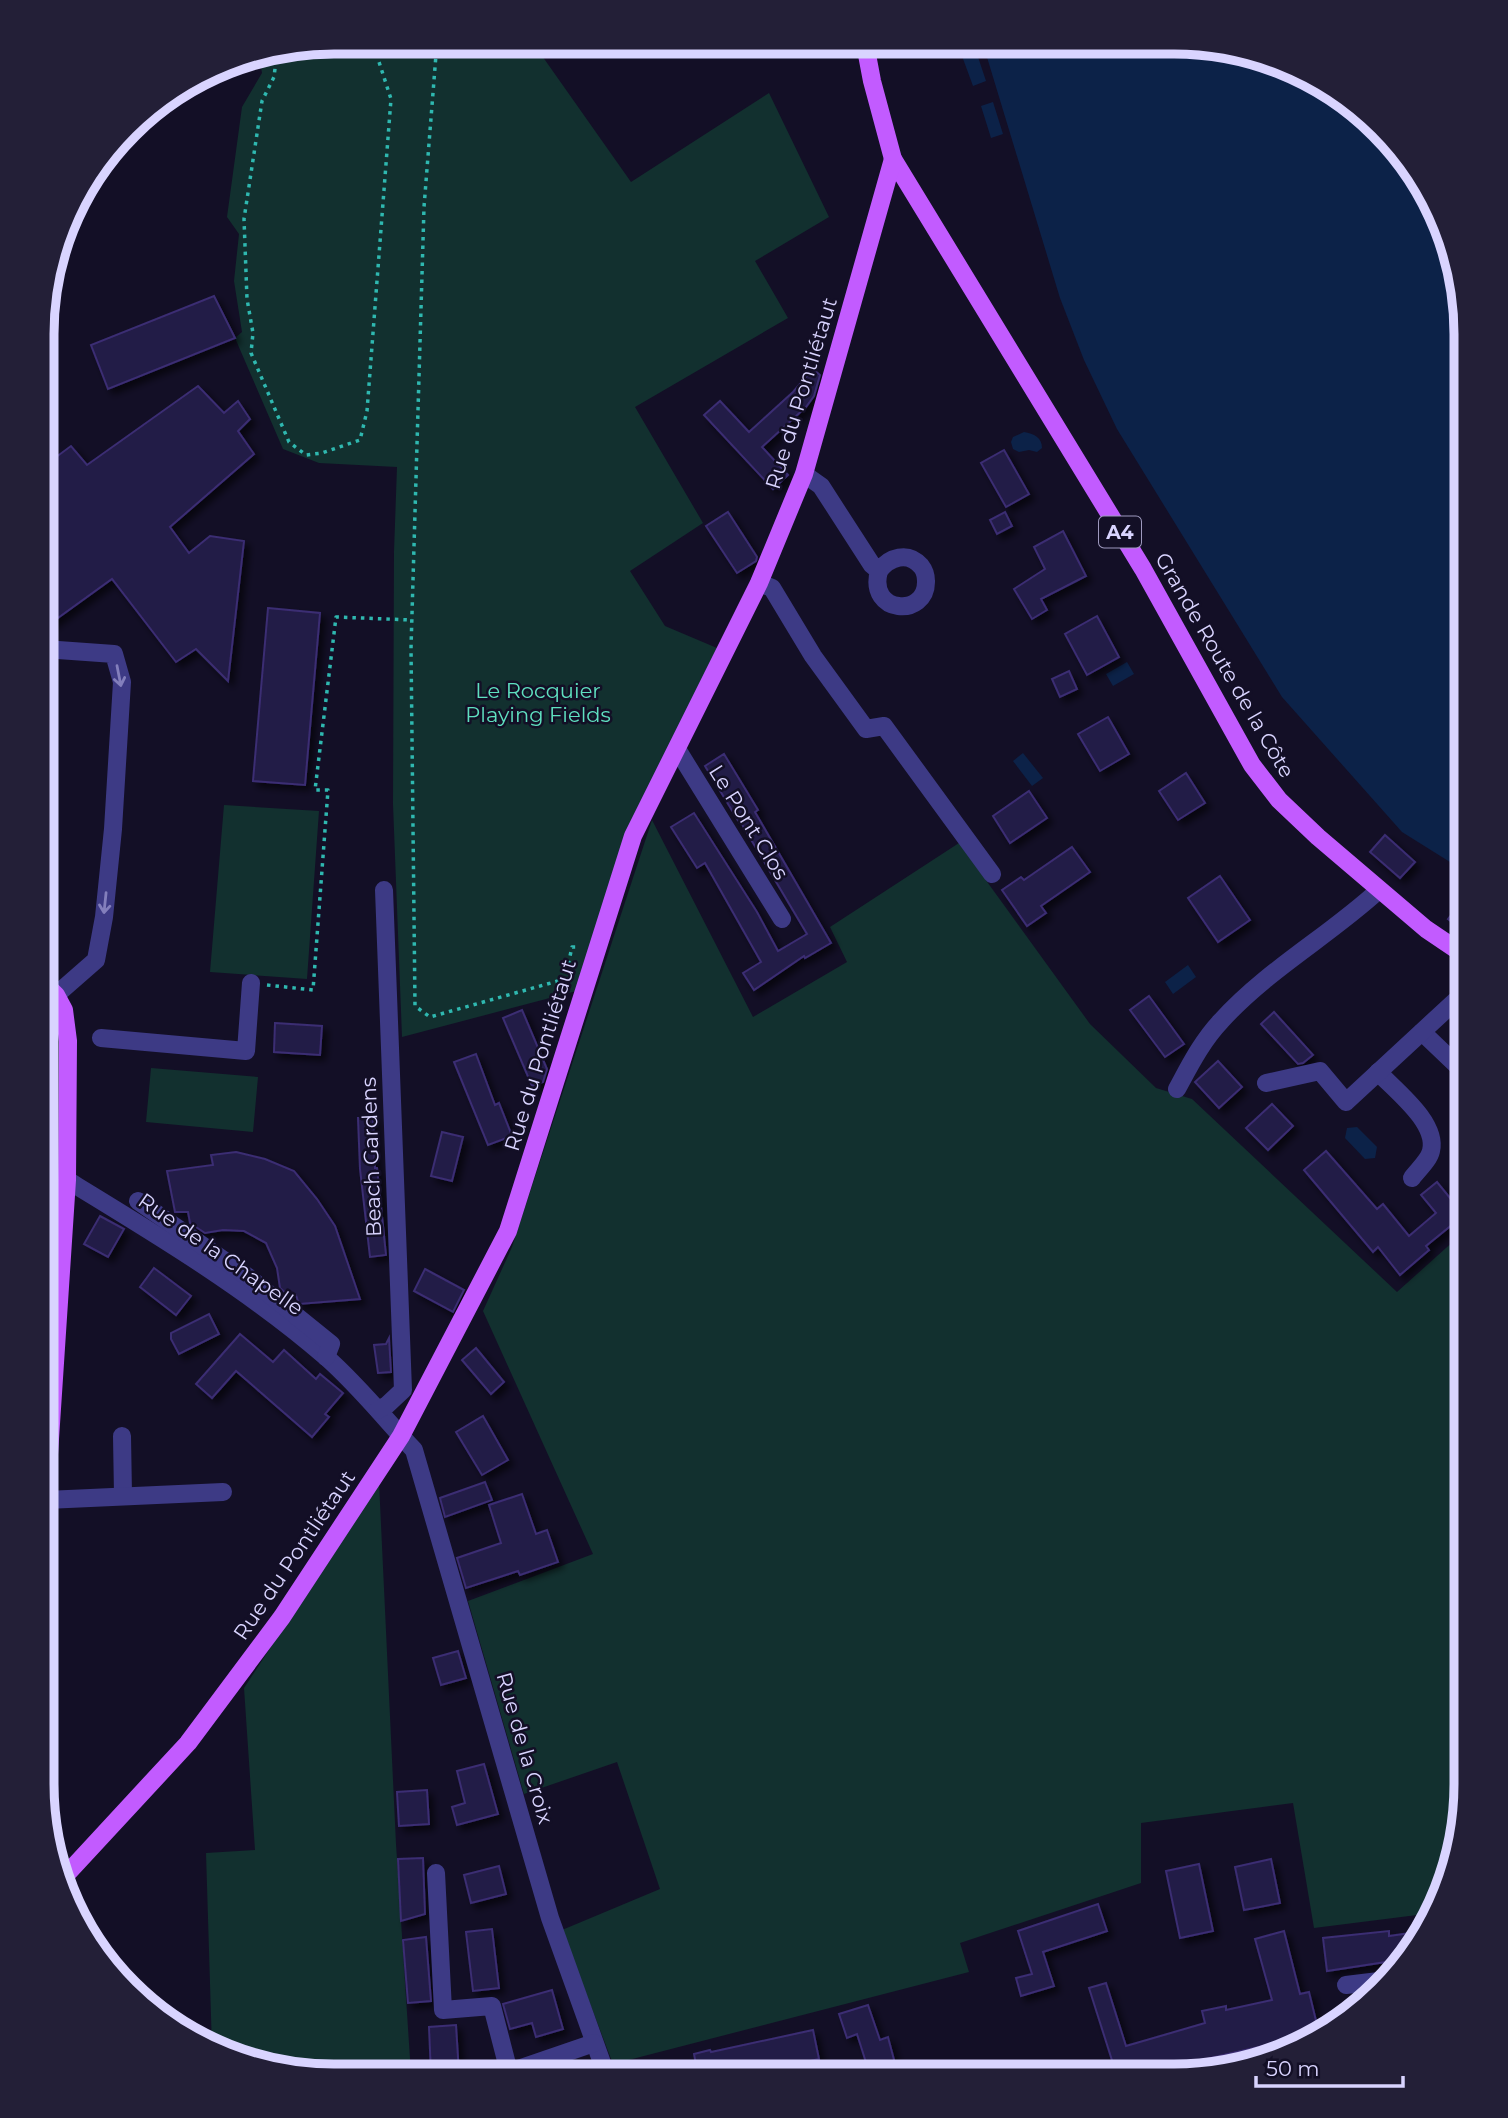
<svg xmlns="http://www.w3.org/2000/svg" width="1508" height="2118" font-family="Montserrat,sans-serif">
<defs>
<filter id="shadow"><feDropShadow dx="5" dy="5" stdDeviation="3.5" flood-color="#0009"/></filter>
</defs>
<rect width="100%" height="100%" fill="#130f26"/>
<g fill="#12302f">
<polygon points="334,42 533,43 631,182 769,93 829,217 755,261 788,318 635,407 703,523 630,571 665,626 724,651 633,836 584,989 402,1037 393,804 394,552 397,467 319,463 283,449 235,338 242,332 234,281 239,234 227,217 242,107 262,73 259,54"/>
<polygon points="224,805 319,811 307,979 210,972"/>
<polygon points="652,820 753,1017 847,962 830,927 959,843 1090,1024 1156,1088 1192,1099 1397,1292 1466,1230 1465,1803 1450,1878 1433,1913 1314,1928 1293,1803 1141,1823 1141,1883 960,1943 969,1972 613,2064 562,1930 660,1889 617,1762 524,1794 468,1601 593,1554 483,1311 512,1247"/>
<polygon points="151,1068 258,1077 253,1132 146,1122"/>
<polygon points="379,1482 396,1844 411,2074 296,2074 223,2054 212,2048 206,1853 255,1850 244,1688"/>
</g>
<g fill="#0c2248">
<polygon points="983,44 1212,45 1285,64 1351,102 1436,205 1466,334 1466,872 1402,832 1282,697 1117,429 1084,360 1060,298"/>
<polygon points="976,51 986,81 973,86 962,56"/>
<polygon points="993,102 1003,134 991,138 981,106"/>
<path d="M1024,432C1034,434 1042,437 1042,448L1037,452L1029,450L1019,452L1013,449L1011,442L1013,437Z"/>
<polygon points="1127,662 1134,674 1113,686 1106,674"/>
<polygon points="1023,753 1043,778 1032,786 1013,761"/>
<polygon points="1188,965 1196,977 1173,994 1165,982"/>
<polygon points="1357,1127 1377,1147 1375,1158 1365,1159 1345,1138 1347,1128"/>
</g>
<g fill="#241b47" stroke="#3b2d73" stroke-width="2" filter="url(#shadow)">
<polygon points="214,296 235,338 108,389 91,345"/>
<polygon points="813,369 820,375 814,396 806,407 762,447 788,475 773,489 704,415 720,401 749,432 793,392"/>
<polygon points="198,386 224,413 238,401 250,419 238,431 254,454 170,527 189,553 210,536 244,541 228,681 196,649 176,662 112,579 44,628 44,466 71,446 87,465"/>
<polygon points="1004,450 1029,494 1006,507 981,463"/>
<polygon points="728,512 757,557 756,561 737,573 706,526"/>
<polygon points="1005,512 1012,526 997,534 990,520"/>
<polygon points="1063,531 1086,576 1041,599 1047,610 1032,619 1014,589 1045,569 1034,547"/>
<polygon points="268,608 320,613 305,785 253,781"/>
<polygon points="1097,616 1119,657 1087,675 1065,634"/>
<polygon points="1069,671 1077,689 1060,697 1052,679"/>
<polygon points="1108,717 1129,754 1100,771 1078,734"/>
<polygon points="724,754 758,810 755,812 831,943 805,958 804,956 754,990 743,973 761,962 705,863 697,868 671,827 694,813 757,912 778,951 807,934 740,821 739,822 705,766"/>
<polygon points="1186,773 1205,803 1178,820 1159,791"/>
<polygon points="1029,791 1047,818 1010,843 993,816"/>
<polygon points="1385,835 1415,862 1400,878 1370,852"/>
<polygon points="1072,847 1090,872 1041,906 1046,913 1027,926 1002,890 1021,877 1024,880"/>
<polygon points="1220,876 1250,920 1218,942 1188,898"/>
<polygon points="1466,896 1466,933 1448,919"/>
<polygon points="1149,996 1184,1044 1165,1057 1130,1010"/>
<polygon points="522,1010 547,1069 543,1082 532,1086 503,1018"/>
<polygon points="1274,1012 1313,1055 1303,1063 1298,1064 1261,1024"/>
<polygon points="275,1023 322,1026 320,1055 274,1052"/>
<polygon points="476,1054 495,1105 499,1103 512,1136 488,1145 454,1062"/>
<polygon points="1218,1061 1242,1087 1219,1108 1195,1082"/>
<polygon points="1272,1104 1293,1126 1268,1150 1246,1128"/>
<polygon points="358,1118 373,1118 375,1168 377,1168 386,1255 370,1257 360,1169"/>
<polygon points="442,1132 463,1137 452,1181 431,1176"/>
<polygon points="1326,1151 1377,1209 1383,1204 1409,1236 1436,1213 1421,1195 1437,1182 1464,1215 1426,1246 1429,1250 1400,1275 1378,1247 1373,1252 1304,1170"/>
<polygon points="236,1152 265,1159 294,1171 317,1199 335,1226 360,1299 299,1304 296,1295 289,1296 280,1288 277,1268 266,1243 244,1231 223,1230 205,1233 190,1223 188,1212 175,1212 167,1171 213,1165 211,1155"/>
<polygon points="100,1216 124,1229 108,1257 84,1244"/>
<polygon points="154,1268 191,1296 176,1315 140,1287"/>
<polygon points="425,1269 464,1290 453,1312 414,1291"/>
<polygon points="209,1314 219,1334 179,1354 171,1339 171,1333"/>
<polygon points="240,1334 273,1362 284,1350 316,1379 320,1374 343,1393 325,1414 329,1417 312,1437 236,1371 212,1398 196,1384"/>
<polygon points="389,1338 391,1372 378,1373 374,1345 386,1344"/>
<polygon points="476,1348 504,1382 491,1394 462,1360"/>
<polygon points="483,1416 508,1460 482,1475 456,1432"/>
<polygon points="485,1482 492,1500 445,1517 440,1498"/>
<polygon points="522,1494 536,1534 547,1530 558,1562 520,1575 518,1571 466,1588 457,1558 501,1543 489,1505"/>
<polygon points="458,1651 466,1678 441,1685 433,1658"/>
<polygon points="484,1764 498,1814 457,1825 452,1807 465,1803 457,1771"/>
<polygon points="427,1790 429,1824 399,1826 397,1792"/>
<polygon points="423,1858 425,1914 401,1921 398,1859"/>
<polygon points="1271,1859 1280,1903 1244,1910 1235,1867"/>
<polygon points="1199,1864 1213,1931 1180,1938 1166,1871"/>
<polygon points="499,1866 506,1894 471,1903 464,1875"/>
<polygon points="1098,1904 1107,1931 1043,1952 1054,1986 1021,1996 1016,1978 1032,1974 1018,1931"/>
<polygon points="492,1929 499,1988 473,1991 466,1932"/>
<polygon points="1284,1931 1300,1994 1309,1992 1319,2033 1202,2060 1150,2076 1117,2076 1089,1988 1106,1983 1126,2046 1205,2023 1202,2011 1226,2006 1226,2010 1272,2000 1255,1939"/>
<polygon points="1389,1931 1389,1936 1424,1931 1417,1946 1405,1959 1327,1971 1323,1938"/>
<polygon points="426,1937 431,2001 408,2003 403,1940"/>
<polygon points="552,1990 563,2029 536,2037 532,2023 510,2029 503,2004"/>
<polygon points="868,2005 880,2040 888,2037 898,2075 870,2075 857,2034 847,2038 839,2014"/>
<polygon points="456,2025 459,2074 431,2074 429,2027"/>
<polygon points="813,2030 819,2059 748,2075 698,2075 694,2054 710,2050 711,2052"/>
</g>
<g fill="none" stroke-linecap="round" stroke-linejoin="round">
<g stroke="#2fb8b0" stroke-width="3.5" stroke-dasharray="3.5 5" stroke-linecap="butt">
<polyline points="437,42 424,207 411,648 415,1006 430,1017 565,979 572,947 580,947"/>
<polyline points="277,52 274,77 262,101 244,219 247,299 253,333 251,353 289,442 306,455 322,453 360,440 367,411 391,99 379,62 380,42"/>
<polyline points="267,985 313,990 328,790 315,790 336,617 412,620"/>
</g>
<g stroke="#3d3a85" stroke-width="18">
<path d="M804,474L821,486L872,565L879,571C889,557 908,551 921,566C925,571 926,575 926,581C927,618 867,614 879,571"/>
<polyline points="759,583 772,588 813,656 866,729 884,726 992,874"/>
<polyline points="44,649 114,654 122,682 113,829 104,917 96,960 56,995"/>
<polyline points="677,749 782,919"/>
<polyline points="1422,1032 1466,1074"/>
<polyline points="101,1038 246,1051 251,983"/>
<path d="M1378,1072C1396,1091 1438,1123 1431,1151C1429,1160 1418,1170 1412,1178"/>
<polyline points="1266,1083 1320,1071 1346,1102 1466,991"/>
<path d="M1177,1089C1190,1065 1202,1041 1221,1021C1267,970 1329,936 1379,890"/>
<path d="M67,1180C154,1233 249,1290 326,1357C358,1385 385,1419 414,1450L550,1918L606,2074"/>
<polyline points="138,1201 248,1277 331,1344 326,1357"/>
<polyline points="378,1410 387,1405 403,1390 384,890"/>
<polyline points="122,1436 123,1495"/>
<polyline points="46,1500 223,1492"/>
<polyline points="436,1873 443,2010 492,2006 509,2072"/>
<polyline points="1346,1985 1387,1980"/>
<polyline points="504,2074 594,2043"/>
</g>
<g stroke="#c25bff" stroke-width="18">
<polyline points="865,44 872,81 893,159 1143,569 1252,765 1279,800 1318,837 1426,929 1466,956"/>
<polyline points="42,1561 67,1180 68,1041 64,1010 56,995 43,982"/>
<polyline points="64,1877 188,1743 282,1617 401,1436 508,1231 633,836 759,583 804,474 893,159"/>
</g>
</g>
<defs><path id="oneway-shaft" d="M-6 0H5M1.5-3L5.5 0L1.5 3" fill="none" stroke-width="1.6" stroke-linecap="round" stroke-linejoin="round" transform="scale(1.75)"/></defs>
<g stroke="#837fbc">
<use href="#oneway-shaft" transform="translate(119 676) rotate(79)"/>
<use href="#oneway-shaft" transform="translate(105 903) rotate(96)"/>
</g>
<g text-anchor="middle" dominant-baseline="central" stroke-width="5" stroke-linejoin="round" paint-order="stroke">
<rect fill="#130f26" stroke="#9e99be" stroke-width="2" x="1099" y="516.5" width="42" height="31" rx="5"/>
<g font-size="19" font-weight="bold" fill="#d9d4ff">
<text x="1120" y="532">A4</text>
</g>
<g font-size="21" fill="#d9d4ff" stroke="#130f26">
<text transform="translate(801 393) rotate(-73)">Rue du Pontliétaut</text>
<text transform="translate(1225 665) rotate(60)">Grande Route de la Côte</text>
<text transform="translate(749 822) rotate(58)">Le Pont Clos</text>
<text transform="translate(540 1055) rotate(-73)">Rue du Pontliétaut</text>
<text transform="translate(371 1157) rotate(-92)">Beach Gardens</text>
<text transform="translate(221 1254) rotate(35)">Rue de la Chapelle</text>
<text transform="translate(294 1555) rotate(-56)">Rue du Pontliétaut</text>
<text transform="translate(525 1748) rotate(74)">Rue de la Croix</text>
</g>
<g font-size="21" fill="#5fe0c0" stroke="#130f26">
<text x="538" y="690">Le Rocquier<tspan x="538" dy="24">Playing Fields</tspan></text>
</g>
</g>
<path d="M0 0H1508V2118H0ZM334 54H1174A280 280 0 0 1 1454 334V1784A280 280 0 0 1 1174 2064H334A280 280 0 0 1 54 1784V334A280 280 0 0 1 334 54Z" fill="#231f37" fill-rule="evenodd"/>
<path fill="none" stroke="#d9d4ff" stroke-width="9" d="M334 54H1174A280 280 0 0 1 1454 334V1784A280 280 0 0 1 1174 2064H334A280 280 0 0 1 54 1784V334A280 280 0 0 1 334 54Z"/>
<path d="M1256 2076v10h147v-10" fill="none" stroke="#d9d4ff" stroke-width="3.5"/>
<text x="1266" y="2076" font-size="21" fill="#d9d4ff" stroke="#130f26" stroke-width="5" paint-order="stroke">50 m</text>
</svg>
